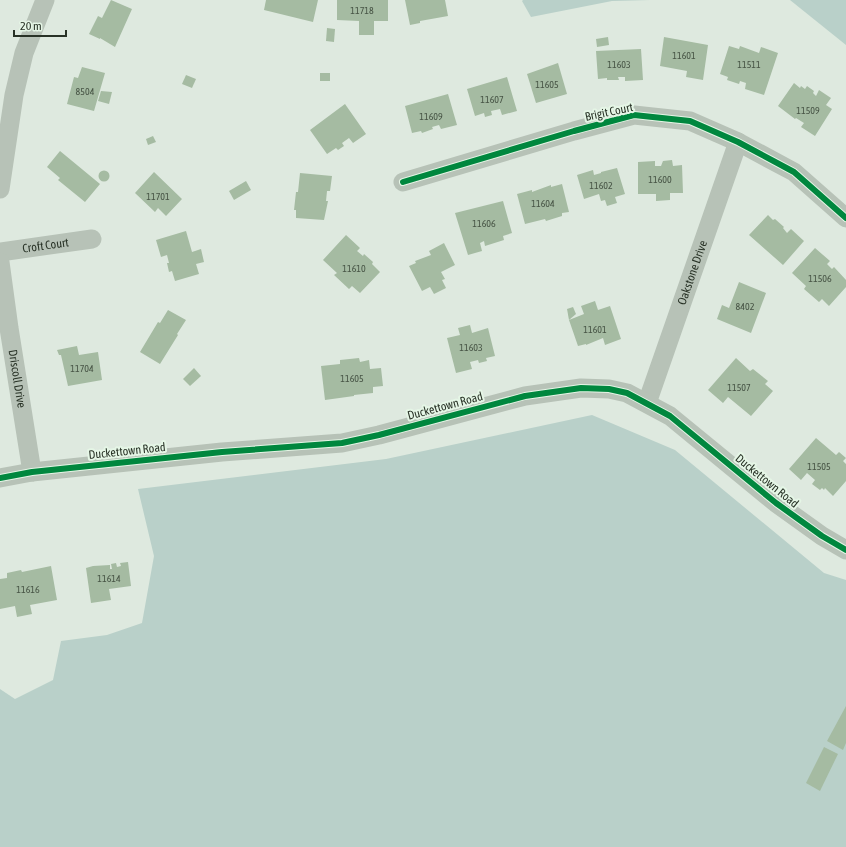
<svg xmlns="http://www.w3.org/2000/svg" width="846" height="847" font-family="'Asap Condensed',sans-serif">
<rect width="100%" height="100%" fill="#dee9df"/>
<g fill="#b9d0c9">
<polygon points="523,0 650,0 612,1 531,17 522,1"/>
<polygon points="790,0 846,0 846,45"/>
<polygon points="592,415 675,450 824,573 846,580 846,847 0,847 0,689 15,699 53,680 61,641 107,635 142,623 154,556 138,489 386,459"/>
</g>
<g fill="#a5bba2">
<polygon points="111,0 132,9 115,47 100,38 100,39 89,34 98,16 102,18"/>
<polygon points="266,0 318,0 313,22 264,10"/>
<polygon points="337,0 388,0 388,21 374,21 374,35 359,35 359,21 337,20"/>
<polygon points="405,0 445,0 448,16 420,21 420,23 410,25"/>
<polygon points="327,28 335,29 334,42 326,41"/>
<polygon points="608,37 609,45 597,47 596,39"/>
<polygon points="664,37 708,45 703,80 686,77 687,71 660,66"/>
<polygon points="729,46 739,49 740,46 759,53 761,47 778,53 764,95 745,89 746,83 740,81 739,84 727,80 728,77 720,74"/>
<polygon points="641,49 643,80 625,81 625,77 618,77 619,80 607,80 607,78 598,79 596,51"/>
<polygon points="558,63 567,94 536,103 527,74"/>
<polygon points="82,67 105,73 94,111 67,104 74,77 78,78"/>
<rect x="320" y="73" width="10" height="8"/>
<polygon points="186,75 196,79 192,88 182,84"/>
<polygon points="507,77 517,111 502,115 500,109 491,111 492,115 485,117 484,113 475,116 467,89"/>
<polygon points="794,83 800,88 801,86 805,89 807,86 814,91 813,93 816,96 819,90 831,98 826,105 832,109 815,136 801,127 804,123 796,118 795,119 778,106"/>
<polygon points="101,91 112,92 109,104 98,101"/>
<polygon points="448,94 457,125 441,129 439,125 432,127 433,129 422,133 421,131 412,133 405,106"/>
<polygon points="345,104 366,134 353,143 349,138 342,143 344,146 338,150 336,148 327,154 310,130"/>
<polygon points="153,136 156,142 148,145 146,139"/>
<polygon points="60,151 100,184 85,202 58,180 60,178 47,167"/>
<polygon points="672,160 673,166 682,165 683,193 670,193 670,200 656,201 656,194 638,194 638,162 655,161 655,166 661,166 663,161"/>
<polygon points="617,168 625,194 615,197 617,203 607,206 605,200 601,201 599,194 584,199 577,175 593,170 594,175 601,173 601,172"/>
<circle cx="104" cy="176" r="5.5"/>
<polygon points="154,172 182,199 166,216 158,208 155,212 135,193"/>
<polygon points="300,173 332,176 330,191 327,191 326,201 328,201 324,220 296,218 296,210 294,210 296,192 298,192"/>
<polygon points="246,181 251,190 234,200 229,191"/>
<polygon points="562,184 569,212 562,213 562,216 546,221 545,219 525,224 517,194 532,190 532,192 551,185 551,187"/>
<polygon points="503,201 512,233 503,236 504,240 485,246 484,241 480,243 482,251 468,255 455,213"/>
<polygon points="768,215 773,220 775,219 784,227 783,228 787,233 791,229 804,241 783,265 749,235"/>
<polygon points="186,231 192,252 201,249 204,262 196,264 199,274 175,281 172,271 169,272 167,263 169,263 167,255 161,257 156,240"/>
<polygon points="346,235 360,248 357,251 363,256 364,254 373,262 372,264 380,272 360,293 352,286 349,289 334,275 337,273 323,260"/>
<polygon points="444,243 455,265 441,272 445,279 442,280 446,288 434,294 430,287 422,291 409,266 416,263 415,261 431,255 429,251"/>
<polygon points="815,248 830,261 827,264 832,269 834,267 846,280 846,287 829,306 822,299 819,302 804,289 806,286 792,273"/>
<polygon points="739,282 766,293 751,333 717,319 722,305 729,308"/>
<polygon points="595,301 598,310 610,306 621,339 605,345 603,338 586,345 586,344 578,346 569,320 584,314 581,306"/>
<polygon points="573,307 576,314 569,320 567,309"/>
<polygon points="168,310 186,320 177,334 178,335 160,364 140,352 158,322 160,323"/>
<polygon points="470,325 472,333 488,328 495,356 486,358 487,361 479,363 478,360 470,362 472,369 456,373 447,338 460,335 458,328"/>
<polygon points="77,346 79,355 98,352 102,380 68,386 61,355 59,355 57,350"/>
<polygon points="359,358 360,362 369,360 370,369 381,368 383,386 373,387 373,393 354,395 354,396 325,400 321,366 340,364 340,360"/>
<polygon points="736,358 750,371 753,369 768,381 765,384 773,391 751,416 728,397 723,403 708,390"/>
<polygon points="194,368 201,376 190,386 183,379"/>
<polygon points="816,438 836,455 839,452 846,458 843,461 846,464 846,481 833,496 825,488 824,490 822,488 820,490 812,484 815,480 807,473 801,480 789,469"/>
<polygon points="128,562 131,586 109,589 111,600 91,603 86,568 93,566 110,565 110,569 112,569 111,564 116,563 117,567 121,566 120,563"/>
<polygon points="51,566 57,600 30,605 32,614 17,617 15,606 0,609 0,579 7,578 7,573 21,570 22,572"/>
<polygon points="846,706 846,743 843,750 827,741"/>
<polygon points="824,747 838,754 820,791 806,783"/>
</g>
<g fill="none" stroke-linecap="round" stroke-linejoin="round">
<g stroke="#b7c2b7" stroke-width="19">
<polyline points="403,182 574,131 634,115 690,121 738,142 794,172 846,218"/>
<polyline points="0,189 14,95 24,53 45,0"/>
<path id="s1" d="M0,252L92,239"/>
<path id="s2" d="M0,262L9,328L32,472"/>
<path id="s3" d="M647,403L738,142"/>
<polyline points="0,478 32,472 222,452 342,443 379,435 525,396 581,388 609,389 627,393 670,416 776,503 822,536 846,550"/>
</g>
<defs>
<g id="cycleway">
<polyline points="403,182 574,131 634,115 690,121 738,142 794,172 846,218"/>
<polyline points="0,478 32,472 222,452 342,443 379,435 525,396 581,388 609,389 627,393 670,416 776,503 822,536 846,550"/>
</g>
</defs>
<use href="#cycleway" stroke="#e5f6e6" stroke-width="8"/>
<use href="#cycleway" stroke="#00873e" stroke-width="6"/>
</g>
<g text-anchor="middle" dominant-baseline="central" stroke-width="4" stroke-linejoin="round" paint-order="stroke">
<g font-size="10" fill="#475445">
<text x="362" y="10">11718</text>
<text x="684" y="55">11601</text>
<text x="619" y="64">11603</text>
<text x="749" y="64">11511</text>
<text x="547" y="84">11605</text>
<text x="85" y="91">8504</text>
<text x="492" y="99">11607</text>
<text x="808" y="110">11509</text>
<text x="431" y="116">11609</text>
<text x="660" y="179">11600</text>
<text x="601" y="185">11602</text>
<text x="158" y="196">11701</text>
<text x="543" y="203">11604</text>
<text x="484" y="223">11606</text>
<text x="354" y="268">11610</text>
<text x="820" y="278">11506</text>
<text x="745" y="306">8402</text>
<text x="595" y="329">11601</text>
<text x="471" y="347">11603</text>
<text x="82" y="368">11704</text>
<text x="352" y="378">11605</text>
<text x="739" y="387">11507</text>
<text x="819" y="466">11505</text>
<text x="109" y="578">11614</text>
<text x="28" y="589">11616</text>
</g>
<g font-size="12" fill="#283226" stroke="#e5f6e6">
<text transform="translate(609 112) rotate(-12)">Brigit Court</text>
<text stroke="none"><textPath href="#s1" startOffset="46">Croft Court</textPath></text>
<text stroke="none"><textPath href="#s3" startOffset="138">Oakstone Drive</textPath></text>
<text stroke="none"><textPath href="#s2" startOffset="118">Driscoll Drive</textPath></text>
<text transform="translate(445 406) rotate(-15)">Duckettown Road</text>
<text transform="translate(127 451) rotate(-6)">Duckettown Road</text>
<text transform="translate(767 481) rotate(39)">Duckettown Road</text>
</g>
</g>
<path d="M14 30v6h52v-6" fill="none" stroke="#283226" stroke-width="2"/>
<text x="20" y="30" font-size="12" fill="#283226" stroke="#e5f6e6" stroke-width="3" paint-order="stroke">20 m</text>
</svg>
